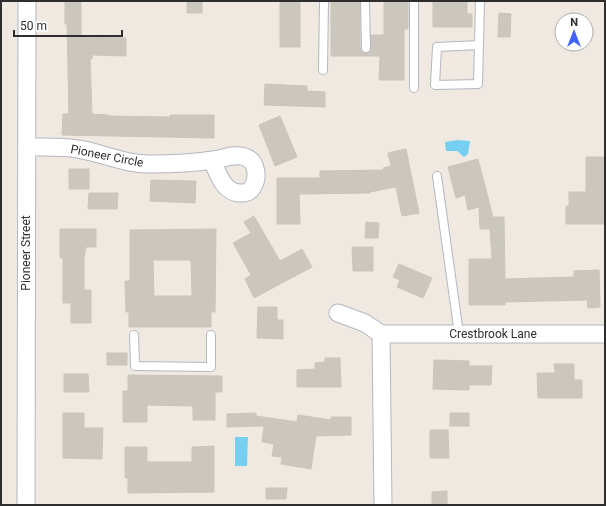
<svg xmlns="http://www.w3.org/2000/svg" width="606" height="506" font-family="Roboto,sans-serif">
<rect width="100%" height="100%" fill="#efe9e1"/>
<g fill="#75cff0">
<polygon points="458,140 470,141 468,154 464,157 457,151 446,151 445,142"/>
<polygon points="235,437 248,437 247,466 235,466"/>
</g>
<g fill="#cbc7bf" stroke="#cbc5ba" fill-rule="evenodd">
<polygon points="65,1 81,1 81,37 126,38 126,56 92,55 92,59 90,59 92,114 108,115 108,116 170,117 170,115 214,115 214,138 62,135 63,114 69,114 67,24 65,24"/>
<rect x="187" y="1" width="15" height="12"/>
<rect x="280" y="1" width="20" height="46"/>
<polygon points="331,1 360,1 360,48 362,51 366,53 371,50 371,35 384,35 384,1 408,1 408,29 404,29 404,80 379,80 380,56 331,56"/>
<polygon points="433,1 467,1 467,14 472,14 472,27 433,27"/>
<polygon points="499,13 511,14 510,37 498,37"/>
<polygon points="265,84 307,86 307,91 325,92 325,107 264,105"/>
<polygon points="280,116 297,157 275,166 259,125"/>
<polygon points="406,149 419,213 402,216 396,187 370,192 370,193 299,194 300,224 277,224 277,178 320,178 320,171 384,170 383,168 391,166 388,153"/>
<polygon points="586,157 605,157 605,224 566,224 566,206 569,206 569,192 586,192"/>
<polygon points="478,159 493,217 504,217 505,279 574,277 574,271 599,270 600,307 588,308 587,300 505,302 505,305 469,305 469,259 492,259 490,229 480,229 479,207 468,210 465,195 456,198 448,167"/>
<rect x="69" y="169" width="20" height="20"/>
<polygon points="151,180 196,181 195,203 150,201"/>
<polygon points="89,193 118,193 117,209 88,209"/>
<polygon points="254,216 280,261 302,249 312,267 254,298 245,279 251,275 233,243 251,233 244,222"/>
<polygon points="366,222 379,223 378,238 365,238"/>
<polygon points="60,229 96,229 96,247 86,247 84,258 84,290 91,290 91,323 71,323 71,303 63,303 63,258 60,258"/>
<path d="M216,229L215,312H211V327H129V312H126L125,281H130V230ZM153,260H191L192,296H154Z"/>
<polygon points="352,247 373,247 373,271 353,271"/>
<polygon points="399,264 432,278 423,298 397,287 400,280 393,277"/>
<polygon points="258,307 277,307 277,320 283,320 283,339 257,338"/>
<rect x="107" y="353" width="20" height="12"/>
<polygon points="325,358 340,358 341,387 297,387 297,370 315,369 315,363 325,362"/>
<polygon points="434,360 469,361 469,366 492,366 491,385 469,385 469,390 433,389"/>
<polygon points="554,364 574,364 574,380 582,380 582,398 538,398 537,373 555,373"/>
<polygon points="64,374 88,374 89,392 64,392"/>
<polygon points="128,375 222,376 222,392 215,392 215,420 193,420 193,406 147,405 147,422 123,422 123,391 128,391"/>
<polygon points="63,413 84,413 84,428 103,428 102,459 63,458"/>
<polygon points="256,413 256,416 297,422 298,415 331,420 331,417 351,417 351,435 316,436 311,469 281,464 282,457 272,456 274,444 262,442 264,426 227,427 227,414"/>
<rect x="450" y="413" width="19" height="13"/>
<polygon points="430,430 448,430 449,458 430,458"/>
<polygon points="214,446 214,492 128,493 128,478 125,478 125,447 147,447 147,462 192,462 192,447"/>
<polygon points="266,488 287,488 286,499 266,499"/>
<polygon points="447,491 447,505 432,505 432,492"/>
</g>
<g fill="none" stroke-linecap="round" stroke-linejoin="round">
<defs>
<g id="service">
<polyline points="365,1 366,48"/>
<polyline points="414,1 414,88"/>
<polyline points="479,45 437,47 435,85 478,84 480,1"/>
<polyline points="323,70 324,1"/>
<polyline points="437,176 459,334"/>
<polyline points="134,335 135,366 211,367 211,335"/>
</g>
<g id="minor">
<path d="M27,147C43,147 62,146 78,149C103,153 126,165 152,164C172,164 193,163 213,160C223,159 235,153 245,157C257,161 259,178 252,188C250,191 246,193 242,193C224,194 218,174 212,160"/>
<polyline points="338,313 365,323 381,334 605,334"/>
<polyline points="381,334 383,505"/>
<polyline points="26,505 27,1"/>
</g>
</defs>
<use href="#service" stroke="#b4b7c1" stroke-width="10"/>
<use href="#minor" stroke="#b4b7c1" stroke-width="19"/>
<use href="#service" stroke="#fff" stroke-width="8"/>
<use href="#minor" stroke="#fff" stroke-width="17"/>
</g>
<g text-anchor="middle" dominant-baseline="central" stroke-width="4" stroke-linejoin="round" paint-order="stroke">
<g font-size="12" fill="#2e2e2e" stroke="#fff">
<text transform="translate(107 156) rotate(11)">Pioneer Circle</text>
<text transform="translate(26 253) rotate(-90)">Pioneer Street</text>
<text x="493" y="334">Crestbrook Lane</text>
</g>
</g>
<rect width="606" height="506" fill="none" stroke="#2e2e2e" stroke-width="4"/>
<g transform="translate(574 32)"><circle r="19" fill="#ffffff" stroke="#ababab"/>
<path d="M0-3L7 15L0 10L-7 15Z" fill="#4264fb"/>
<text y="-6" font-size="11" font-weight="bold" text-anchor="middle" fill="#2e2e2e">N</text>
</g>
<path d="M14 30v6h108v-6" fill="none" stroke="#2e2e2e" stroke-width="2"/>
<text x="20" y="30" font-size="12" fill="#2e2e2e" stroke="#ffffff" stroke-width="3" paint-order="stroke">50 m</text>
</svg>
